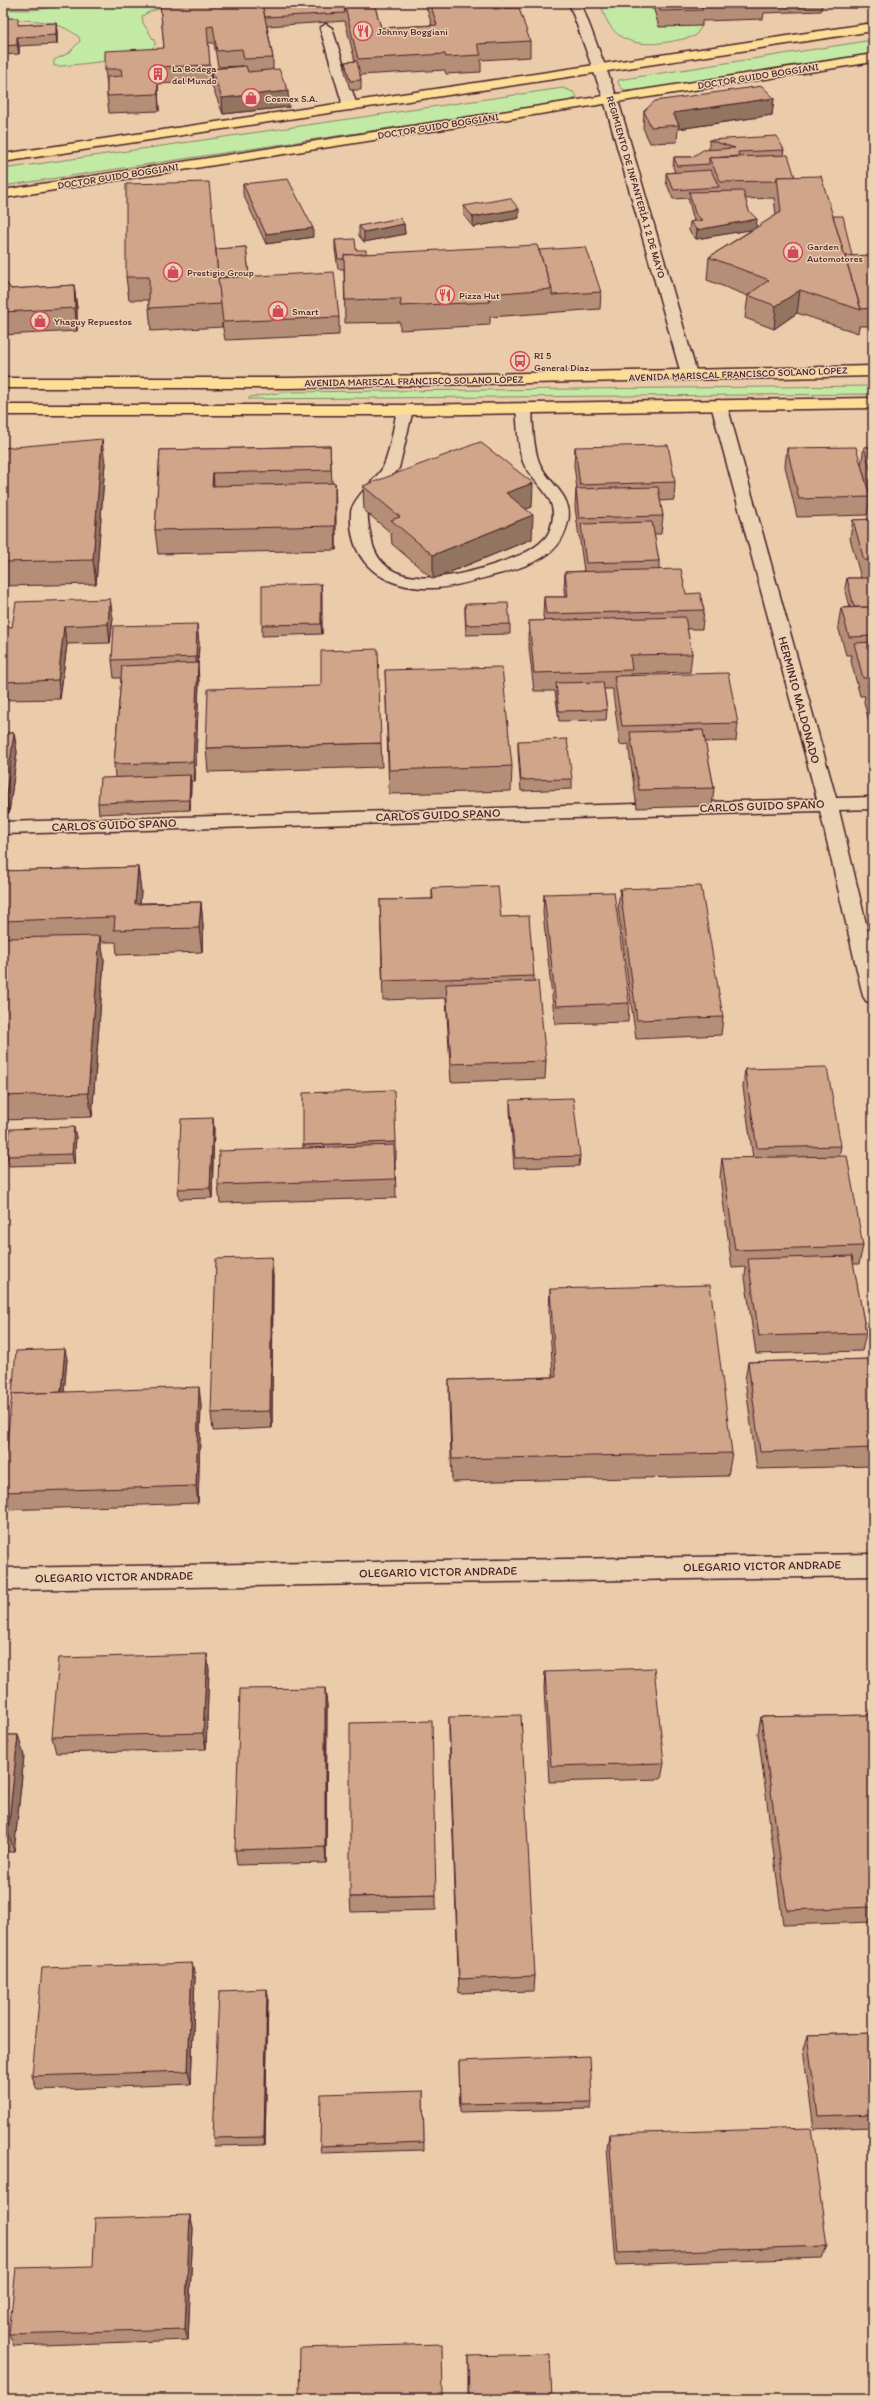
<svg xmlns="http://www.w3.org/2000/svg" width="876" height="2402" font-family="Itim,sans-serif">
<rect width="100%" height="100%" fill="#eaccab"/>
<filter id="ink" filterUnits="userSpaceOnUse"><feTurbulence type="fractalNoise" baseFrequency=".025" numOctaves="2"/><feDisplacementMap in="SourceGraphic" scale="8" xChannelSelector="R" yChannelSelector="G"/><feConvolveMatrix kernelMatrix="1 2 1 2 8 2 1 2 1" color-interpolation-filters="sRGB"/></filter>
<g filter="url(#ink)">
<g fill="#c3eaa4" stroke="#868468">
<path d="M58,3H182L151,11L142,16L143,23L155,42V45L143,57L63,66H54V60L69,53L80,41L79,37C57,19 31,20 3,20V9C14,10 51,12 58,3Z"/>
<path d="M601,3H647L651,9L702,26L695,36C656,46 612,55 601,3Z"/>
<polygon points="873,40 873,55 634,92 622,89 618,83 619,80 624,79"/>
<polygon points="563,88 573,92 577,97 570,101 3,186 3,169"/>
<polygon points="873,386 873,394 248,399 250,397 285,392"/>
</g>
<g fill="none" stroke-linecap="round" stroke-linejoin="round">
<defs>
<g id="minor">
<polygon points="569,3 581,3 618,100 697,374 694,377 689,379 681,374 604,100"/>
<polygon points="326,24 332,28 357,106 355,109 350,110 343,106 320,28"/>
<polygon points="719,400 727,405 836,798 873,797 873,809 839,810 873,953 873,1003 866,1001 863,996 820,811 3,834 3,822 817,799 711,405"/>
<path d="M524,403L532,408C533,426 533,445 539,462C548,484 574,495 568,522C565,534 561,543 552,551C536,564 511,571 491,576C473,581 454,587 435,588C386,590 348,565 351,513C351,500 375,480 382,469C389,458 394,424 397,410L405,405L413,410L399,468L369,507C366,516 369,527 371,537C380,596 457,577 496,564C513,558 532,552 544,539C550,534 553,521 553,514C553,492 530,481 523,462C517,445 518,426 516,408Z"/>
<polygon points="873,1554 873,1576 3,1590 3,1568"/>
</g>
<g id="major">
<polygon points="873,23 873,31 3,162 3,154"/>
<polygon points="873,54 873,62 3,198 3,190"/>
</g>
<g id="highway">
<polygon points="873,366 873,376 290,388 3,388 3,378 290,378"/>
<polygon points="873,398 873,408 405,415 3,415 3,405 405,405"/>
</g>
</defs>
<use href="#minor" stroke="#4a1f2b" stroke-width="3"/>
<use href="#major" stroke="#4a1f2b" stroke-width="3"/>
<use href="#highway" stroke="#4a1f2b" stroke-width="3"/>
<use href="#minor" fill="#ead2b2" fill-rule="evenodd"/>
<use href="#major" fill="#fdde96" fill-rule="evenodd"/>
<use href="#highway" fill="#fdde96" fill-rule="evenodd"/>
</g>
<g fill="#b48e76" stroke="#4a1f2b" fill-rule="evenodd">
<polygon points="160,3 374,3 381,28 432,25 425,3 492,3 494,9 530,41 530,57 481,60 481,72 446,74 445,70 360,75 361,80 361,90 350,90 345,71 345,62 355,61 345,21 267,26 273,58 273,69 289,107 223,114 212,86 211,69 243,66 218,67 214,43 208,43 211,81 158,84 159,111 109,113 107,96 107,86 105,69 164,48"/>
<polygon points="652,3 873,3 822,5 821,11 764,13 763,19 702,21 702,26 659,27"/>
<polygon points="3,18 19,25 56,23 57,32 57,44 19,46 19,54 3,55 4,58 3,101"/>
<polygon points="873,86 873,97 872,93"/>
<polygon points="774,98 772,115 678,129 677,142 650,143 643,128 644,111"/>
<path d="M709,140L784,150L783,155L795,177L833,216L852,256L873,255V326H859L858,333L797,313L774,329L745,318L748,296L707,280L709,257L753,229L696,239L689,231L690,222L694,221L689,202V198L673,199L666,182V173L675,172L673,167L674,157H692L709,149ZM774,198L776,215L756,228L749,211L745,199Z"/>
<polygon points="243,184 313,237 266,244 243,194"/>
<polygon points="464,206 519,218 473,227 464,216"/>
<polygon points="404,224 405,234 364,242 359,236 359,226"/>
<polygon points="335,240 356,250 366,254 539,250 601,292 600,309 490,317 490,325 400,330 400,322 345,323 344,269 338,269 335,249"/>
<polygon points="246,247 249,276 339,317 339,335 225,340 222,323 222,327 151,331 149,308 149,300 129,300 126,277 216,249"/>
<polygon points="3,279 11,289 74,285 77,308 77,331 3,335"/>
<polygon points="330,446 332,483 335,483 336,550 158,554 155,530 160,450"/>
<polygon points="575,447 675,482 674,500 660,501 663,516 661,534 654,534 659,561 659,569 704,610 702,629 687,629 692,654 690,672 631,674 631,675 738,723 736,741 705,742 714,788 712,806 637,808 629,750 629,744 620,745 613,694 613,689 604,689 607,710 606,720 559,721 555,691 534,691 528,639 529,621 544,621 543,616 544,597 565,597 564,590 565,572 584,571 580,542 580,537 579,537 575,507 576,489 577,489 574,465"/>
<polygon points="864,447 873,447 873,506 861,465"/>
<polygon points="3,448 105,463 96,584 3,586"/>
<polygon points="787,448 870,497 867,515 797,517 785,466"/>
<polygon points="363,486 532,507 525,509 532,539 433,579 392,544 391,533 364,510"/>
<polygon points="873,519 873,737 864,702 865,696 860,696 851,661 852,655 846,655 838,626 841,608 850,607 845,588 847,578 861,578 850,538 853,520"/>
<polygon points="321,584 322,634 262,636 262,625"/>
<polygon points="110,599 113,618 110,643 67,644 60,699 3,700 3,627 12,627"/>
<polygon points="465,604 510,624 510,634 466,635 465,614"/>
<polygon points="199,642 198,666 199,682 195,781 191,781 191,785 190,810 99,814 98,803 115,777 114,764 121,678 114,678 112,660"/>
<polygon points="385,670 512,766 511,791 389,794"/>
<polygon points="3,733 14,733 17,752 9,813 3,813"/>
<polygon points="518,741 572,779 572,789 521,791 518,751"/>
<polygon points="381,743 382,767 208,772 206,748"/>
<polygon points="138,867 141,891 140,903 201,902 203,926 202,952 117,955 116,942 101,942 104,960 92,1117 3,1120 3,871"/>
<polygon points="432,888 501,917 534,976 534,981 546,1061 545,1079 451,1082 446,998 383,1000 380,900 432,899"/>
<polygon points="620,889 723,1017 721,1035 636,1039 618,908"/>
<polygon points="544,894 629,1003 628,1022 555,1024 543,913"/>
<polygon points="745,1069 841,1146 839,1156 863,1246 859,1264 853,1264 866,1333 862,1351 756,1354 745,1277 746,1267 732,1268 720,1177 722,1158 753,1158 743,1087"/>
<polygon points="510,1100 580,1156 579,1166 514,1168 510,1110"/>
<polygon points="214,1128 212,1198 179,1199 178,1189"/>
<polygon points="76,1137 74,1164 9,1166 7,1156"/>
<polygon points="396,1142 396,1160 395,1160 396,1198 220,1203 218,1185 303,1148 303,1145"/>
<polygon points="273,1275 272,1428 213,1431 211,1413"/>
<polygon points="550,1289 732,1453 728,1476 452,1482 449,1403 449,1380 553,1377 549,1312"/>
<polygon points="67,1359 64,1392 201,1404 198,1503 6,1510 3,1497 3,1481"/>
<polygon points="873,1359 873,1466 757,1469 745,1380 748,1362"/>
<polygon points="207,1654 209,1670 206,1749 56,1753 52,1737"/>
<polygon points="545,1672 664,1763 661,1779 549,1782 544,1688"/>
<polygon points="327,1704 326,1863 237,1865 235,1850"/>
<polygon points="873,1715 873,1922 783,1925 758,1733 761,1717"/>
<polygon points="449,1717 535,1976 534,1991 459,1993 449,1733"/>
<polygon points="3,1735 18,1735 24,1756 14,1852 3,1852"/>
<polygon points="436,1895 436,1910 351,1912 350,1897"/>
<polygon points="192,1963 195,1977 191,2084 37,2090 32,2076"/>
<polygon points="267,1989 268,1997 265,2145 214,2146 213,2138"/>
<polygon points="873,2033 873,2127 814,2129 803,2049 807,2035"/>
<polygon points="459,2061 592,2102 591,2109 460,2112"/>
<polygon points="423,2091 424,2150 321,2153 320,2146"/>
<polygon points="609,2134 827,2246 822,2258 616,2265 607,2148"/>
<polygon points="190,2215 193,2228 188,2340 14,2346 9,2334 93,2266"/>
<polygon points="468,2356 552,2399 468,2399"/>
</g>
<g fill="#927460" stroke="#4a1f2b">
<polygon points="56,23 57,32 57,44 56,35"/>
<polygon points="17,37 19,46 19,54 17,45"/>
<polygon points="3,54 4,58 3,101"/>
<polygon points="157,67 158,84 159,111 158,94"/>
<polygon points="288,91 289,107 223,114 222,98"/>
<polygon points="774,98 772,115 678,129 679,125 673,113"/>
<polygon points="519,209 519,218 473,227 473,217"/>
<polygon points="757,219 756,229 696,239 697,230"/>
<polygon points="404,224 405,234 364,242 364,232"/>
<polygon points="313,228 313,237 266,244 266,234"/>
<polygon points="74,285 77,308 77,331 75,308"/>
<polygon points="800,290 797,313 774,329 776,306"/>
<polygon points="102,439 105,463 96,584 93,560"/>
<polygon points="213,473 215,497 212,486"/>
<polygon points="335,483 336,506 336,550 335,526"/>
<polygon points="533,483 532,507 505,517 506,493"/>
<polygon points="533,515 532,539 433,579 433,555"/>
<polygon points="321,584 322,594 322,634 321,624"/>
<polygon points="110,599 113,618 110,643 108,624"/>
<polygon points="197,624 199,642 198,666 199,682 195,781 193,762 197,674 196,657"/>
<polygon points="64,626 67,644 60,699 58,680"/>
<polygon points="14,733 17,752 9,813 6,795"/>
<polygon points="190,775 191,785 190,810 189,800"/>
<polygon points="138,867 141,891 138,928 135,904"/>
<polygon points="201,902 203,926 202,952 199,928"/>
<polygon points="100,936 104,960 92,1117 88,1093"/>
<polygon points="213,1118 214,1128 212,1198 210,1188"/>
<polygon points="74,1127 76,1137 74,1164 72,1154"/>
<polygon points="272,1257 273,1275 272,1428 270,1411"/>
<polygon points="65,1349 67,1359 63,1405 61,1395"/>
<polygon points="199,1387 201,1404 198,1503 196,1486"/>
<polygon points="207,1654 209,1670 206,1749 203,1733"/>
<polygon points="325,1688 327,1704 326,1863 325,1847"/>
<polygon points="18,1735 24,1756 14,1852 8,1832"/>
<polygon points="192,1963 195,1977 191,2084 188,2071"/>
<polygon points="267,1989 268,1997 265,2145 264,2137"/>
<polygon points="190,2215 193,2228 188,2340 185,2329"/>
</g>
<g fill="#d1a589" stroke="#4a1f2b">
<polygon points="160,3 262,3 273,58 244,59 242,49 217,51 213,26 207,27 210,65 157,67 158,94 107,96 107,77 122,76 121,69 105,69 105,51 164,48"/>
<polygon points="262,3 343,3 345,13 265,17"/>
<polygon points="344,3 374,3 381,28 437,25 430,3 492,3 494,9 519,8 530,41 477,44 481,55 446,57 445,54 358,59"/>
<polygon points="658,3 765,3 701,5 703,10 660,11"/>
<polygon points="3,18 18,18 18,25 56,23 56,35 17,37 17,45 3,46"/>
<polygon points="357,61 361,80 350,81 345,62"/>
<polygon points="246,66 248,72 279,69 288,91 222,98 211,69"/>
<polygon points="762,86 774,98 673,113 679,125 651,127 644,111 655,101"/>
<polygon points="777,136 784,150 738,152 739,156 709,158 709,164 677,166 674,157 692,157 703,150 735,148 709,140"/>
<polygon points="788,155 795,177 777,177 776,181 721,182 709,158"/>
<polygon points="711,170 719,187 674,190 666,173"/>
<polygon points="821,176 861,310 800,290 776,306 748,295 769,280 709,257 781,212 777,177"/>
<polygon points="288,179 313,228 266,234 243,184"/>
<polygon points="209,182 221,304 149,308 149,277 126,277 126,184"/>
<polygon points="743,191 749,211 757,219 697,230 690,222 702,220 695,213 689,192"/>
<polygon points="510,198 519,209 473,217 464,206"/>
<polygon points="833,216 843,216 852,256 845,256"/>
<polygon points="400,218 404,224 364,232 359,226"/>
<polygon points="355,239 356,250 366,250 366,254 344,255 344,259 338,259 335,240"/>
<polygon points="537,245 552,289 488,294 490,302 400,306 401,299 345,300 344,255"/>
<polygon points="246,247 249,275 218,277 216,249"/>
<polygon points="586,247 601,292 552,295 552,289 539,250"/>
<polygon points="873,255 873,308 861,309 845,256"/>
<polygon points="334,272 339,317 223,322 221,304 218,278"/>
<polygon points="3,279 11,289 74,285 75,308 3,312"/>
<polygon points="102,439 93,560 3,562 3,448"/>
<polygon points="480,442 533,483 506,493 533,515 433,555 391,520 400,517 363,486"/>
<polygon points="668,445 675,482 580,485 575,447"/>
<polygon points="330,446 331,470 213,473 212,486 335,483 335,526 155,530 160,450"/>
<polygon points="856,447 870,497 799,499 787,448"/>
<polygon points="864,447 873,447 873,478"/>
<polygon points="658,487 663,516 579,518 576,489"/>
<polygon points="873,519 873,560 864,560 853,520"/>
<polygon points="652,522 659,561 586,563 581,524"/>
<polygon points="681,569 686,594 700,593 704,610 546,614 544,597 568,597 565,572"/>
<polygon points="847,578 873,578 873,607 854,607"/>
<polygon points="321,584 321,624 262,625 262,586"/>
<polygon points="110,599 108,624 64,626 58,680 3,682 3,627 12,627 16,602"/>
<polygon points="508,603 510,624 466,625 465,604"/>
<polygon points="873,607 873,636 849,637 841,608"/>
<polygon points="685,617 692,654 630,655 632,670 534,673 529,621"/>
<polygon points="197,624 196,657 112,660 114,626"/>
<polygon points="873,642 873,678 863,678 854,643"/>
<polygon points="378,649 381,743 206,748 208,689 321,686 321,651"/>
<polygon points="198,663 193,762 114,764 122,666"/>
<polygon points="502,667 512,766 389,770 385,670"/>
<polygon points="728,673 738,723 622,726 614,676"/>
<polygon points="603,682 607,710 559,711 556,683"/>
<polygon points="867,684 873,684 873,706"/>
<polygon points="703,730 714,788 639,790 630,732"/>
<polygon points="3,733 14,733 6,795 3,795"/>
<polygon points="567,739 572,779 521,780 518,741"/>
<polygon points="190,775 189,800 98,803 100,778"/>
<polygon points="138,867 135,904 201,902 199,928 114,930 115,917 3,921 3,871"/>
<polygon points="498,886 501,917 529,916 534,976 383,981 380,900 433,899 432,888"/>
<polygon points="701,886 723,1017 637,1020 620,889"/>
<polygon points="614,892 629,1003 556,1006 544,894"/>
<polygon points="100,936 88,1093 3,1096 3,938"/>
<polygon points="538,981 546,1061 451,1064 446,984"/>
<polygon points="827,1067 841,1146 757,1148 745,1069"/>
<polygon points="394,1090 396,1142 303,1145 303,1093"/>
<polygon points="573,1098 580,1156 515,1158 510,1100"/>
<polygon points="213,1118 210,1188 178,1189 181,1119"/>
<polygon points="74,1127 72,1154 7,1156 10,1129"/>
<polygon points="394,1145 395,1179 218,1185 219,1151"/>
<polygon points="847,1156 863,1246 735,1250 722,1158"/>
<polygon points="852,1256 866,1333 759,1336 748,1259"/>
<polygon points="272,1257 270,1411 211,1413 216,1259"/>
<polygon points="710,1285 732,1453 452,1459 449,1380 556,1377 550,1289"/>
<polygon points="65,1349 61,1392 12,1394 16,1351"/>
<polygon points="873,1359 873,1448 760,1452 748,1362"/>
<polygon points="199,1387 196,1486 3,1492 3,1481 12,1394"/>
<polygon points="207,1654 203,1733 52,1737 59,1658"/>
<polygon points="654,1668 664,1763 551,1766 545,1672"/>
<polygon points="325,1688 325,1847 235,1850 240,1689"/>
<polygon points="521,1715 535,1976 459,1979 449,1717"/>
<polygon points="873,1715 873,1907 787,1910 761,1717"/>
<polygon points="432,1721 436,1895 350,1897 350,1723"/>
<polygon points="3,1735 18,1735 8,1832 3,1832"/>
<polygon points="192,1963 188,2071 32,2076 42,1968"/>
<polygon points="267,1989 264,2137 213,2138 219,1991"/>
<polygon points="873,2033 873,2114 818,2116 807,2035"/>
<polygon points="590,2056 592,2102 460,2104 459,2061"/>
<polygon points="423,2091 424,2142 320,2146 321,2094"/>
<polygon points="811,2128 827,2246 618,2253 609,2134"/>
<polygon points="190,2215 185,2329 9,2334 16,2268 93,2266 95,2218"/>
<polygon points="442,2344 443,2399 299,2399 300,2348"/>
<polygon points="550,2354 552,2399 469,2399 468,2356"/>
</g>
</g>
<defs>
<symbol id="restaurant-ring" viewBox="-11 -11 22 22"><circle r="9.5" fill="#ead2b2" stroke="#d1495b" stroke-width="1.5"/><path d="M-5-6h1v4h1v-4h1v4h1v-4h1v5L-1.5 .5V6h-2V.5L-5-1ZM5-6V6H3V1.5H1.5Q1.5-4 5-6Z" fill="#d1495b"/></symbol>
<symbol id="building-ring" viewBox="-11 -11 22 22"><circle r="9.5" fill="#ead2b2" stroke="#d1495b" stroke-width="1.5"/><path d="M-4-6H4V6H1V3H-1V6H-4ZM-2.5-4.3h1.7v1.8h-1.7ZM.8-4.3h1.7v1.8H.8ZM-2.5-1h1.7V.8h-1.7ZM.8-1h1.7V.8H.8Z" fill="#d1495b"/></symbol>
<symbol id="shop-ring" viewBox="-11 -11 22 22"><circle r="9.5" fill="#ead2b2" stroke="#d1495b" stroke-width="1.5"/><path d="M-5-2.5h2.3a2.7 3.5 0 0 1 5.4 0H5L5.5 6h-11ZM-1.5-2.5h3a1.5 2.3 0 0 0-3 0Z" fill="#d1495b"/></symbol>
<symbol id="bus-ring" viewBox="-11 -11 22 22"><circle r="9.5" fill="#ead2b2" stroke="#d1495b" stroke-width="1.5"/><path d="M-5-6H5V4H4V6H2V4H-2V6H-4V4H-5ZM-3.5-4V0h7V-4ZM-3.5 1.2v1.5H-2V1.2ZM2 1.2v1.5H3.5V1.2Z" fill="#d1495b"/></symbol>
</defs>
<g fill-rule="evenodd">
<use href="#restaurant-ring" x="352" y="20" width="22" height="22"/>
<use href="#building-ring" x="147" y="63" width="22" height="22"/>
<use href="#shop-ring" x="240" y="87" width="22" height="22"/>
<use href="#shop-ring" x="782" y="241" width="22" height="22"/>
<use href="#shop-ring" x="162" y="261" width="22" height="22"/>
<use href="#restaurant-ring" x="434" y="284" width="22" height="22"/>
<use href="#shop-ring" x="267" y="300" width="22" height="22"/>
<use href="#shop-ring" x="29" y="310" width="22" height="22"/>
<use href="#bus-ring" x="509" y="350" width="22" height="22"/>
</g>
<g text-anchor="middle" dominant-baseline="central" stroke-width="3" stroke-linejoin="round" paint-order="stroke">
<g font-size="10" fill="#4a1f2b" stroke="#ead2b2" text-anchor="start">
<text x="377" y="31">Johnny Boggiani</text>
<text x="172" y="68">La Bodega<tspan x="172" dy="12">del Mundo</tspan></text>
<text x="265" y="98">Cosmex S.A.</text>
<text x="807" y="246">Garden<tspan x="807" dy="12">Automotores</tspan></text>
<text x="187" y="272">Prestigio Group</text>
<text x="459" y="295">Pizza Hut</text>
<text x="292" y="311">Smart</text>
<text x="54" y="321">Yhaguy Repuestos</text>
<text x="534" y="355">RI 5<tspan x="534" dy="12">General Díaz</tspan></text>
</g>
<g font-size="10" fill="#4a1f2b" stroke="#ead2b2">
<text transform="translate(758 76) rotate(-9)">DOCTOR GUIDO BOGGIANI</text>
<text transform="translate(438 126) rotate(-9)">DOCTOR GUIDO BOGGIANI</text>
<text transform="translate(118 176) rotate(-9)">DOCTOR GUIDO BOGGIANI</text>
<text transform="translate(636 187) rotate(74)">REGIMIENTO DE INFANTERÍA 1 2 DE MAYO</text>
<text transform="translate(738 374) rotate(-2)">AVENIDA MARISCAL FRANCISCO SOLANO LÓPEZ</text>
<text transform="translate(414 381) rotate(-1)">AVENIDA MARISCAL FRANCISCO SOLANO LÓPEZ</text>
</g>
<g font-size="12" fill="#4a1f2b" stroke="#ead2b2">
<text transform="translate(799 700) rotate(75)">HERMINIO MALDONADO</text>
<text transform="translate(762 806) rotate(-2)">CARLOS GUIDO SPANO</text>
<text transform="translate(438 815) rotate(-2)">CARLOS GUIDO SPANO</text>
<text transform="translate(114 825) rotate(-2)">CARLOS GUIDO SPANO</text>
<text transform="translate(762 1566) rotate(-1)">OLEGARIO VICTOR ANDRADE</text>
<text transform="translate(438 1572) rotate(-1)">OLEGARIO VICTOR ANDRADE</text>
<text transform="translate(114 1577) rotate(-1)">OLEGARIO VICTOR ANDRADE</text>
</g>
</g>
<rect width="876" height="2402" fill="none" stroke="#ead2b2" stroke-width="16"/>
<rect x="8" y="8" width="860" height="2386" fill="none" stroke="#4a1f2b" stroke-width="1.5" filter="url(#ink)"/>
</svg>
